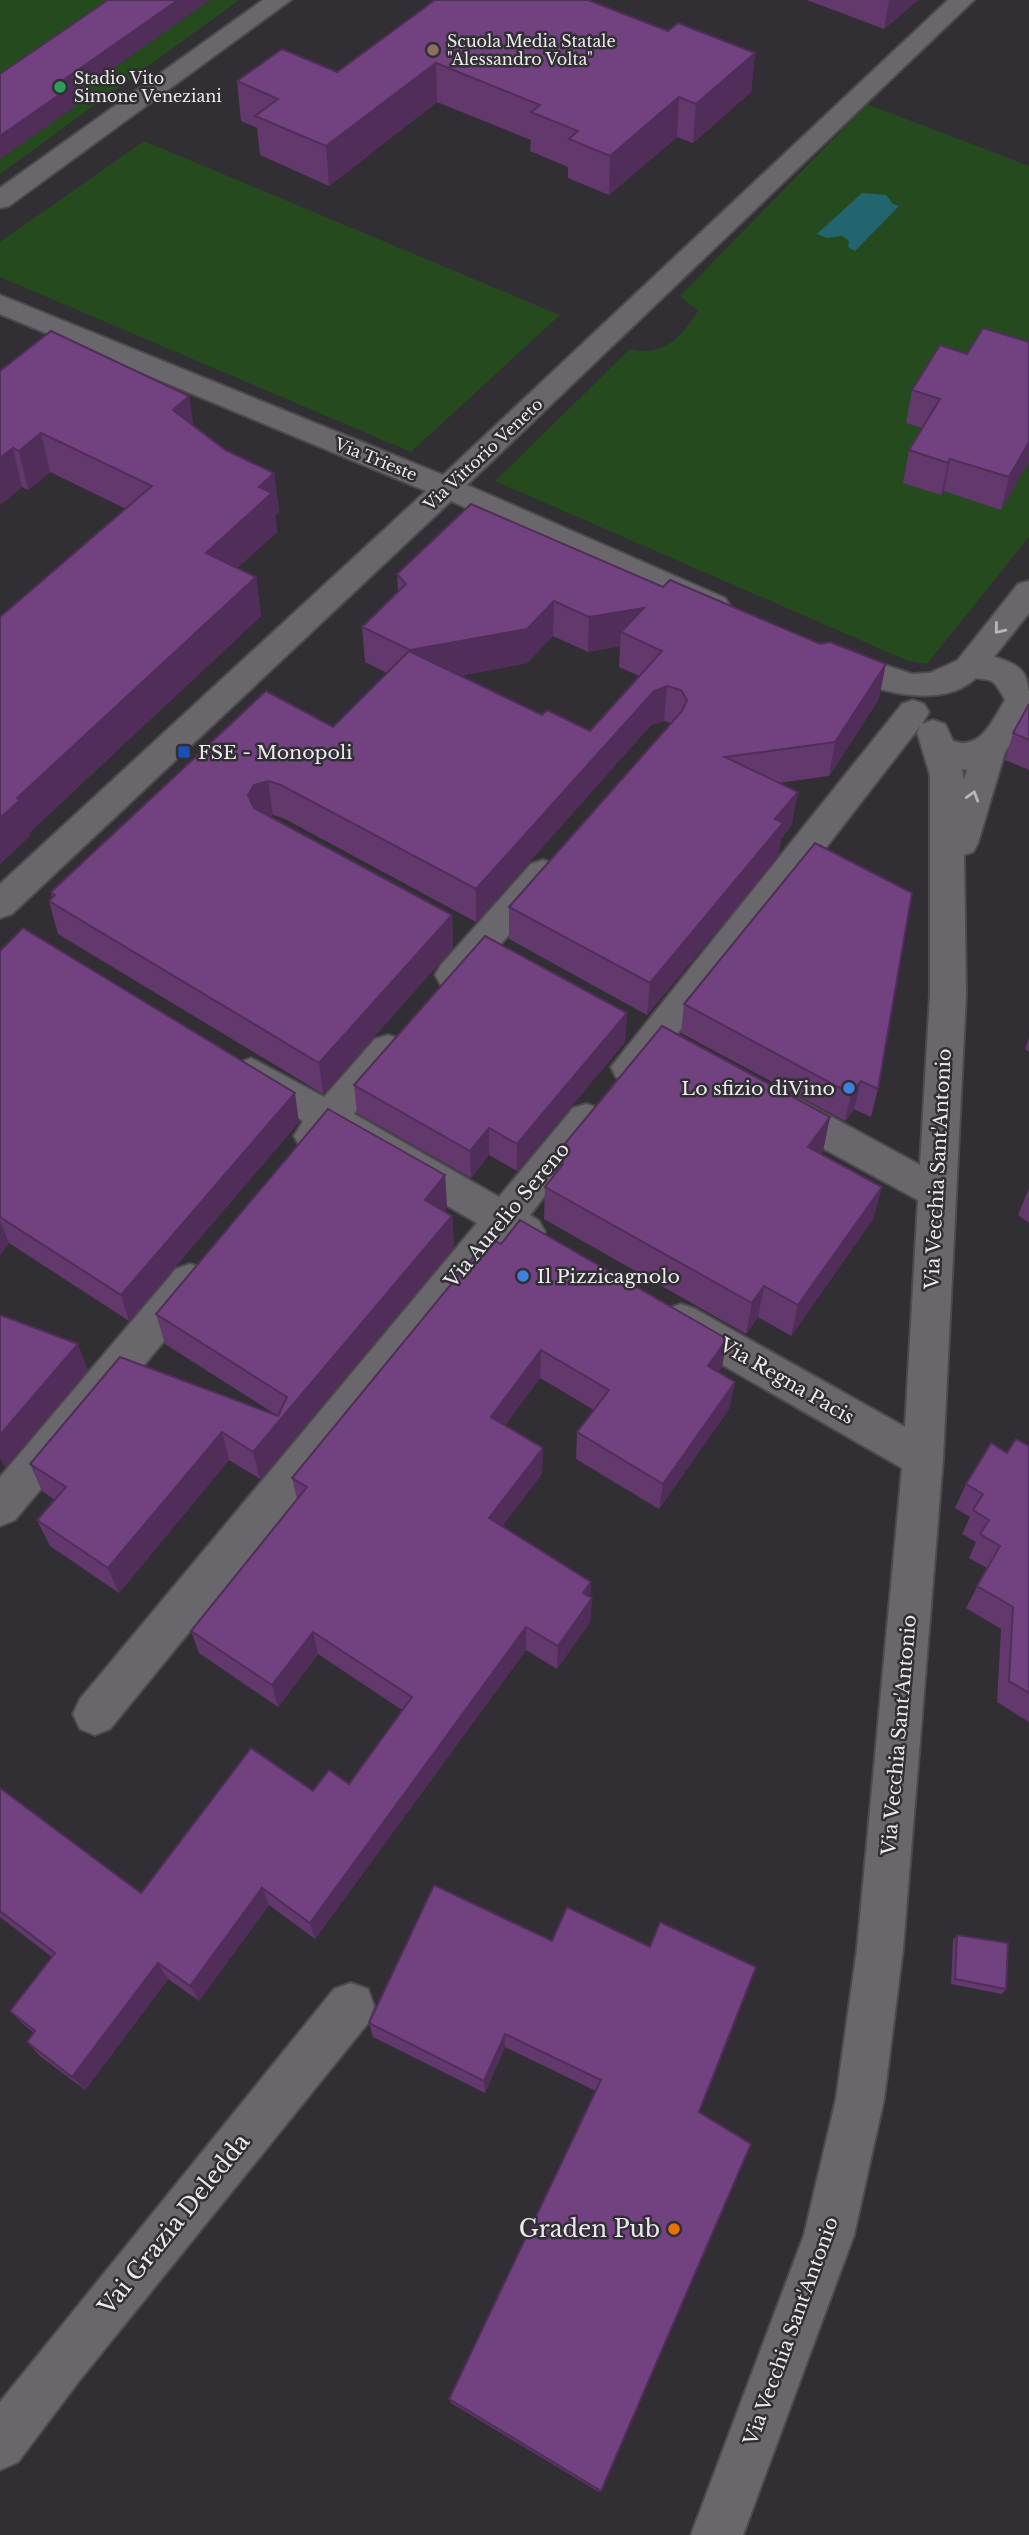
<svg xmlns="http://www.w3.org/2000/svg" width="1029" height="2535" font-family="'Libre Baskerville',serif">
<rect width="100%" height="100%" fill="#312e34"/>
<g fill="#254a1e">
<polygon points="0,0 239,0 0,174"/>
<path d="M867,104L1029,166V537L927,664L908,661L495,481L630,349C664,357 680,338 698,311L680,296Z"/>
<polygon points="144,141 560,315 411,452 0,277 0,242"/>
</g>
<polygon fill="#22656e" points="862,193 886,195 893,204 899,206 855,251 848,247 849,241 842,236 827,238 817,234"/>
<g fill="none" stroke-linecap="round" stroke-linejoin="round">
<defs>
<g id="minor">
<polygon points="263,0 291,0 9,206 0,208 0,188"/>
<polygon points="948,0 974,0 467,485 725,598 730,606 725,614 714,617 703,614 451,501 12,914 0,918 0,884 426,491 0,314 0,295 443,475"/>
<path d="M836,649L912,674L930,673L969,655L980,658L985,666C959,710 894,696 856,681C843,676 827,672 820,660L825,652Z"/>
<path d="M1021,688L1029,691V714L1005,752L978,843L973,852L964,855L966,994L943,1459L903,1949L884,2099L854,2235L743,2535H691L804,2235L836,2099L857,1949L902,1468L667,1333L661,1321L667,1309L681,1304L695,1309L905,1427L918,1200L769,1119L764,1108L769,1097L782,1093L795,1097L920,1165L930,994V775L917,732L921,725L776,912L642,1077L629,1082L616,1077L611,1067L902,704L913,700L924,704L929,712L922,724L933,720L945,724L953,741C983,752 995,714 1010,692ZM962,769L967,770L964,780Z"/>
<polygon points="543,860 555,864 560,873 555,882 465,985 453,989 441,985 435,975 441,965 531,864"/>
<path d="M388,1035L401,1039L406,1049L354,1114L499,1197L573,1108L586,1104L599,1108L604,1119L530,1215L539,1221L545,1232L539,1243L526,1248L508,1241L110,1729L95,1735L80,1729L73,1714L80,1699L477,1223L333,1139C323,1151 314,1152 300,1147L294,1136L303,1121L238,1083L233,1073L238,1063L251,1058L324,1097L375,1039Z"/>
<polygon points="190,1264 204,1269 209,1281 204,1293 15,1520 0,1526 0,1477 176,1269"/>
<polygon points="351,1983 368,1989 374,2006 368,2023 79,2381 18,2462 0,2470 0,2402 334,1989"/>
</g>
<path id="tertiary" d="M1029,581V613L994,657C1028,666 1029,677 1029,709L1021,712L1010,708C987,668 998,686 958,674L953,666L1018,584Z"/>
</defs>
<use href="#minor" stroke="#4c4a4d" stroke-width="4"/>
<use href="#tertiary" stroke="#4c4a4d" stroke-width="4"/>
<use href="#minor" fill="#6a676c" fill-rule="evenodd"/>
<use href="#tertiary" fill="#6a676c" fill-rule="evenodd"/>
</g>
<g fill="#62386d" fill-rule="evenodd">
<polygon points="807,0 918,0 884,29"/>
<polygon points="668,31 755,53 751,92 693,143 677,137 609,195 568,178 568,167 530,151 531,140 437,102 329,186 260,155 257,128 241,121 237,81 337,72"/>
<polygon points="1029,342 1029,461 1001,510 944,491 941,495 903,483 909,450 922,428 906,423 912,390 967,354"/>
<polygon points="0,371 194,425 225,450 274,473 279,512 275,516 277,532 237,568 256,577 261,616 29,833 30,836 0,864 0,617 126,509 50,472 28,490 22,487 0,505"/>
<path d="M471,504L879,699L829,776L779,783L792,825L781,839L778,857L647,1015L509,939V907L671,723L664,721L651,725L476,922L285,819L273,815L268,816L452,915L453,948L323,1094L58,934L49,901L52,898L51,892L333,727L387,673L365,662L362,627L398,591L397,574ZM553,636L588,652L620,646L619,667L639,676L590,731L542,715L460,676L527,663Z"/>
<polygon points="1029,704 1029,770 1005,760 1013,733"/>
<polygon points="815,843 878,1089 871,1117 854,1109 845,1121 681,1033 684,1004"/>
<polygon points="0,951 299,1122 129,1321 9,1243 0,1255"/>
<polygon points="627,1013 625,1042 517,1171 489,1155 471,1178 357,1113 354,1085"/>
<polygon points="1029,1038 1029,1052 1025,1049"/>
<polygon points="830,1117 823,1151 821,1154 882,1187 873,1219 791,1336 758,1317 746,1334 544,1219 545,1187 553,1177 553,1158"/>
<polygon points="445,1175 447,1207 444,1211 452,1216 454,1247 260,1479 229,1460 119,1593 50,1546 37,1520 55,1500 42,1491 30,1464 278,1416 165,1344 156,1314"/>
<polygon points="1029,1188 1029,1223 1018,1215"/>
<polygon points="489,1238 722,1367 718,1372 735,1382 729,1409 659,1509 576,1459 577,1432 594,1410 540,1378 505,1425 543,1448 542,1474 502,1526 591,1582 590,1597 592,1598 590,1622 557,1669 526,1650 315,1939 269,1905 199,2001 168,1979 85,2090 40,2056 27,2042 34,2033 24,2025 10,2011 52,1957 0,1917 0,1788 141,1893 313,1791 349,1784 402,1710 318,1654 278,1707 199,1653 191,1631 297,1499 292,1478"/>
<polygon points="1029,1446 1029,1722 997,1702 1001,1629 966,1608 987,1568 969,1558 976,1542 962,1534 970,1517 955,1508 966,1484 1007,1453"/>
<polygon points="434,1885 699,2112 601,2491 599,2492 451,2403 449,2399 596,2091 505,2047 485,2093 373,2037 369,2023"/>
<polygon points="957,1935 1006,1989 1002,1994 951,1984 953,1940"/>
</g>
<g fill="#502e59">
<polygon points="178,0 210,0 74,96 76,106 0,159 0,136 62,81"/>
<polygon points="889,0 918,0 884,29"/>
<polygon points="755,53 751,92 693,143 696,104"/>
<polygon points="436,63 437,102 329,186 326,146"/>
<polygon points="679,97 677,137 609,195 610,156"/>
<polygon points="189,396 195,435 173,410"/>
<polygon points="41,433 50,472 28,490 19,451"/>
<polygon points="1029,442 1029,461 1001,510 1009,477"/>
<polygon points="13,448 22,487 0,505 0,458"/>
<polygon points="950,459 944,491 941,495 948,463"/>
<polygon points="274,473 279,512 275,516 277,532 212,591 206,553 259,487"/>
<polygon points="256,577 261,616 29,833 30,836 0,864 0,818 17,798"/>
<polygon points="554,601 553,636 527,663 412,685 410,650"/>
<polygon points="644,608 621,632 620,646 588,652 589,617"/>
<polygon points="886,664 879,699 829,776 835,742"/>
<polygon points="667,686 664,721 651,725 476,922 476,889 654,691"/>
<polygon points="268,781 273,815 259,819 248,795 254,785"/>
<polygon points="798,792 792,825 781,839 778,857 647,1015 650,983 775,819"/>
<polygon points="452,915 453,948 323,1094 319,1063"/>
<polygon points="627,1013 625,1042 517,1171 517,1144"/>
<polygon points="861,1081 854,1109 845,1121 851,1094"/>
<polygon points="295,1093 299,1122 129,1321 121,1295"/>
<polygon points="830,1117 823,1151 801,1180 808,1147"/>
<polygon points="489,1128 489,1155 471,1178 470,1151"/>
<polygon points="445,1175 447,1207 427,1232 425,1200"/>
<polygon points="882,1187 873,1219 791,1336 798,1305"/>
<polygon points="452,1216 454,1247 260,1479 253,1452"/>
<polygon points="0,1221 9,1243 0,1255"/>
<polygon points="764,1286 758,1317 746,1334 752,1303"/>
<polygon points="727,1339 722,1367 703,1393 708,1366"/>
<polygon points="78,1344 88,1370 5,1468 0,1458 0,1435"/>
<polygon points="541,1350 540,1378 491,1443 491,1417"/>
<polygon points="735,1382 729,1409 659,1509 663,1484"/>
<polygon points="222,1432 229,1460 119,1593 108,1568"/>
<polygon points="543,1448 542,1474 490,1543 489,1518"/>
<polygon points="591,1582 590,1601 592,1598 590,1622 557,1669 558,1646 583,1593"/>
<polygon points="526,1627 526,1650 315,1939 310,1923"/>
<polygon points="313,1632 318,1654 278,1707 272,1685"/>
<polygon points="262,1888 269,1905 199,2001 190,1986"/>
<polygon points="158,1963 168,1979 85,2090 72,2077"/>
<polygon points="505,2034 505,2047 485,2093 484,2081"/>
</g>
<g fill="#72417f" stroke="#502e59" stroke-width="2">
<polygon points="108,0 178,0 62,81 72,86 0,136 0,74"/>
<polygon points="435,0 588,0 668,31 678,23 755,53 696,104 679,97 610,156 569,139 578,131 531,112 540,105 436,63 326,146 255,116 278,99 237,81 282,49 337,72"/>
<polygon points="983,328 1029,342 1029,442 1009,477 950,459 948,463 909,450 940,399 912,390 940,345 967,354"/>
<polygon points="51,331 189,396 173,410 225,450 274,473 259,487 272,493 206,553 256,577 17,798 20,800 0,818 0,617 152,486 41,433 19,451 13,448 0,458 0,371"/>
<polygon points="471,504 663,587 670,580 820,644 830,642 886,664 835,742 725,757 798,792 775,819 783,823 650,983 509,907 682,711 687,700 681,690 667,686 654,691 476,889 281,785 268,781 254,785 248,795 254,808 452,915 319,1063 49,901 55,895 51,892 266,691 333,727 409,651 542,715 547,710 590,731 662,651 621,632 644,608 589,617 554,601 527,629 410,650 362,627 406,584 397,574"/>
<polygon points="1029,704 1029,740 1013,733"/>
<polygon points="815,843 912,893 878,1089 861,1081 851,1094 684,1004"/>
<polygon points="23,928 295,1093 121,1295 0,1217 0,951"/>
<polygon points="485,936 627,1013 517,1144 489,1128 470,1151 354,1085"/>
<polygon points="662,1026 830,1117 808,1147 882,1187 798,1305 764,1286 752,1303 545,1187 563,1164 553,1158"/>
<polygon points="328,1109 445,1175 425,1200 452,1216 253,1452 222,1432 108,1568 37,1520 66,1487 30,1464 120,1357 278,1416 287,1397 156,1314"/>
<polygon points="520,1220 727,1339 708,1366 735,1382 663,1484 577,1432 609,1390 541,1350 491,1417 543,1448 489,1518 591,1582 583,1593 592,1598 558,1646 526,1627 310,1923 262,1888 190,1986 158,1963 72,2077 27,2042 35,2031 10,2011 55,1953 0,1911 0,1788 141,1893 251,1748 313,1791 329,1770 349,1784 412,1697 313,1632 272,1685 191,1631 307,1487 292,1478 489,1238 501,1244"/>
<polygon points="0,1315 78,1344 0,1435"/>
<polygon points="1016,1439 1029,1446 1029,1693 1009,1681 1013,1607 977,1586 1000,1546 980,1534 989,1520 973,1510 983,1494 966,1484 991,1443 1007,1453"/>
<polygon points="434,1885 552,1941 567,1907 650,1947 660,1922 756,1967 699,2112 751,2144 601,2491 449,2399 601,2080 505,2034 484,2081 369,2023"/>
<polygon points="957,1935 1008,1943 1006,1989 955,1979"/>
</g>
<defs><path id="oneway-chevron" d="M-2-3.5L2.5 0L-2 3.5" fill="none" stroke-width="1.6" stroke-linecap="round" stroke-linejoin="round" transform="scale(1.75)"/></defs>
<g stroke="#b8b6b9">
<use href="#oneway-chevron" transform="translate(999 629) rotate(129)"/>
<use href="#oneway-chevron" transform="translate(973 796) rotate(-73)"/>
</g>
<circle fill="#8d6e63" stroke="#312e34" stroke-width="2.5" cx="433" cy="50" r="7"/>
<circle fill="#2e9e5b" stroke="#312e34" stroke-width="2.5" cx="60" cy="87" r="7"/>
<rect fill="#1a4fb4" stroke="#312e34" stroke-width="2.5" x="177" y="745" width="14" height="14" rx="3.5"/>
<g fill="#3f7fe0" stroke="#312e34" stroke-width="2.5">
<circle cx="849" cy="1088" r="7"/>
<circle cx="523" cy="1276" r="7"/>
</g>
<circle fill="#e8710a" stroke="#312e34" stroke-width="2.5" cx="674" cy="2229" r="7"/>
<g text-anchor="middle" dominant-baseline="central" stroke-width="5" stroke-linejoin="round" paint-order="stroke">
<g font-size="16" fill="#eceaed" stroke="#312e34" text-anchor="start">
<text x="447" y="41">Scuola Media Statale<tspan x="447" dy="18">"Alessandro Volta"</tspan></text>
<text x="74" y="78">Stadio Vito<tspan x="74" dy="18">Simone Veneziani</tspan></text>
</g>
<g font-size="16" fill="#eceaed" stroke="#312e34">
<text transform="translate(483 454) rotate(-43)">Via Vittorio Veneto</text>
<text transform="translate(376 459) rotate(22)">Via Trieste</text>
</g>
<g font-size="19" fill="#eceaed" stroke="#312e34" text-anchor="start">
<text x="198" y="752">FSE - Monopoli</text>
<text x="835" y="1088" text-anchor="end">Lo sfizio diVino</text>
<text x="537" y="1276">Il Pizzicagnolo</text>
</g>
<g font-size="19" fill="#eceaed" stroke="#312e34">
<text transform="translate(938 1169) rotate(-87)">Via Vecchia Sant'Antonio</text>
<text transform="translate(507 1215) rotate(-50)">Via Aurelio Sereno</text>
<text transform="translate(787 1381) rotate(30)">Via Regna Pacis</text>
<text transform="translate(899 1735) rotate(-85)">Via Vecchia Sant'Antonio</text>
<text transform="translate(791 2331) rotate(-70)">Via Vecchia Sant'Antonio</text>
</g>
<g font-size="23" fill="#eceaed" stroke="#312e34">
<text transform="translate(174 2224) rotate(-51)">Vai Grazia Deledda</text>
</g>
<g font-size="23" fill="#eceaed" stroke="#312e34" text-anchor="end">
<text x="660" y="2229">Graden Pub</text>
</g>
</g>
</svg>
